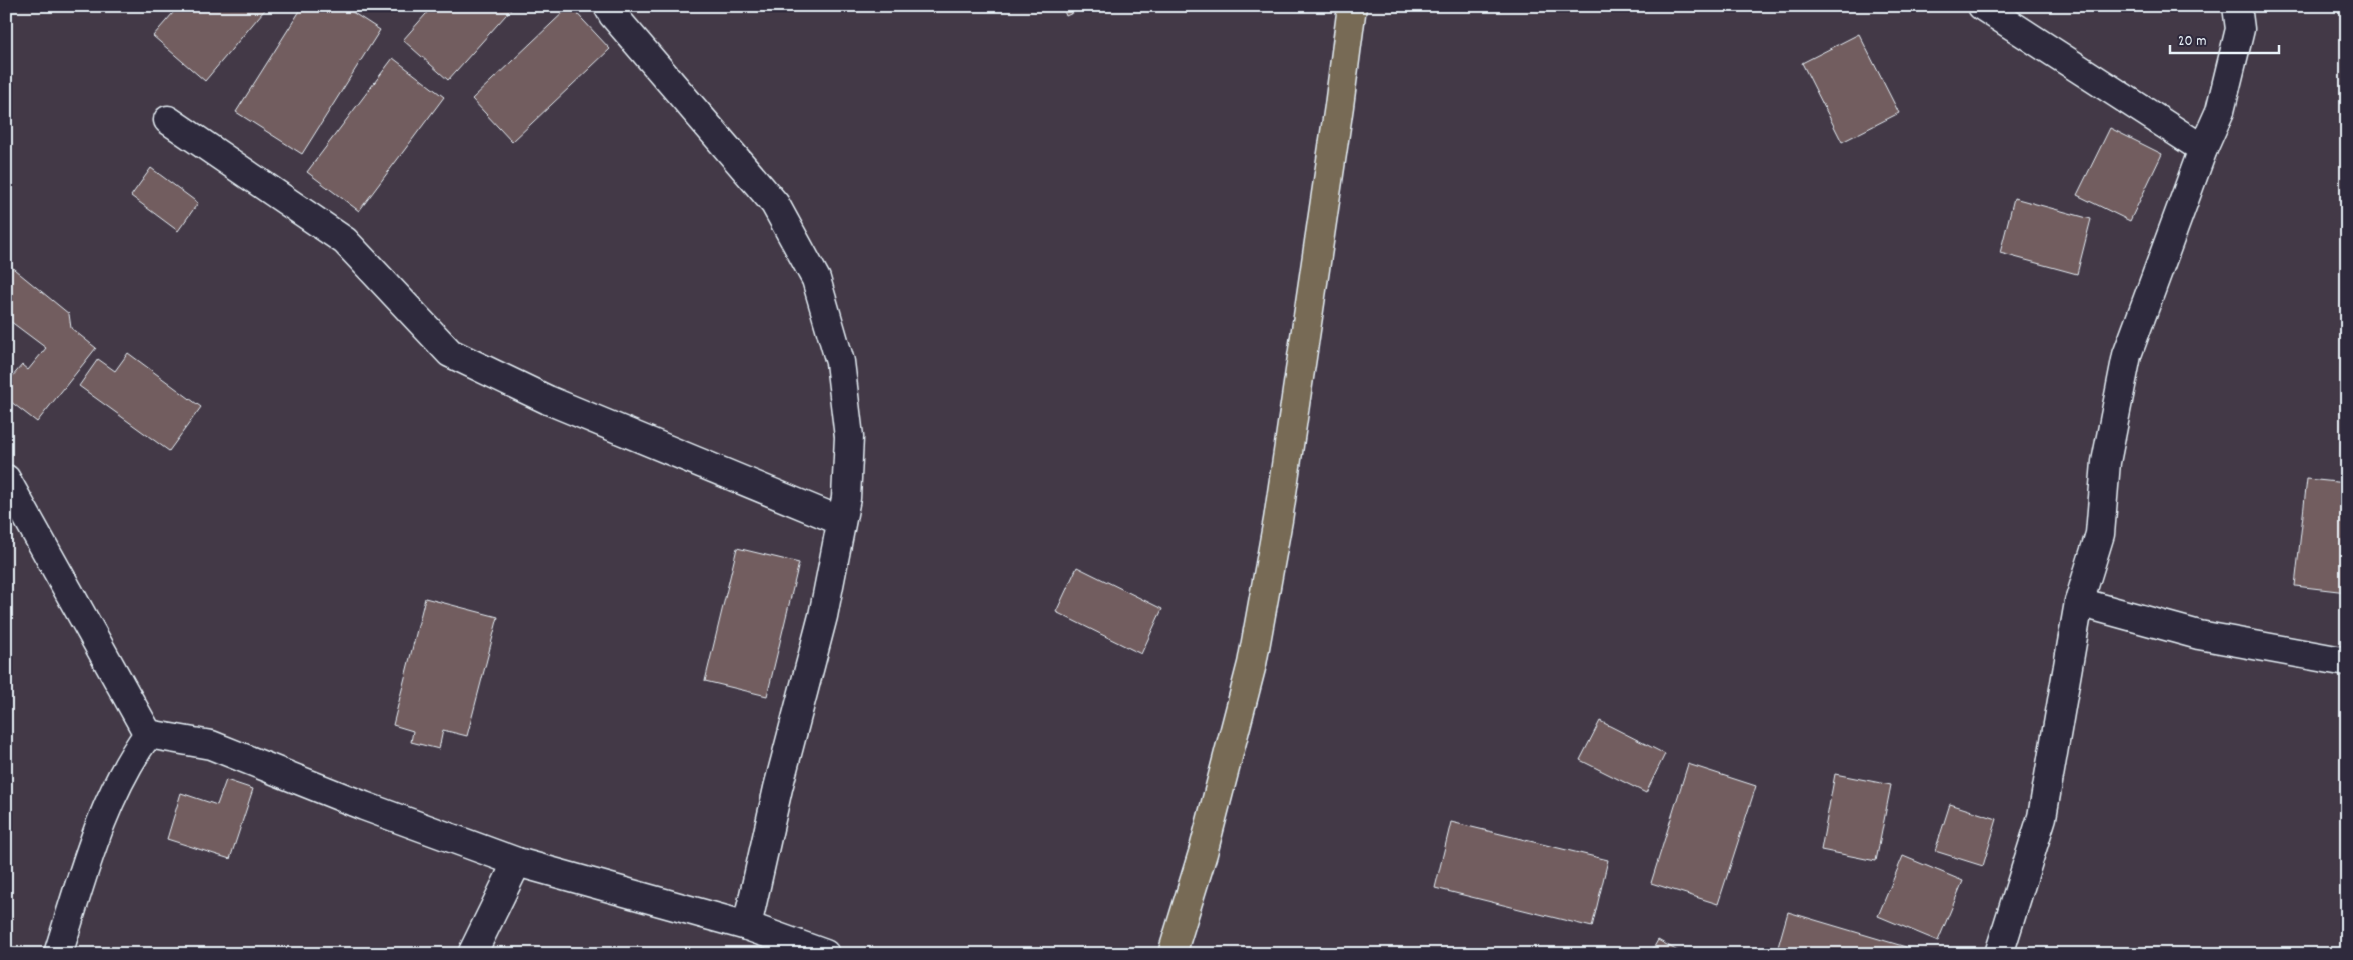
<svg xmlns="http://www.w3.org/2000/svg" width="2353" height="960" font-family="Dekko,sans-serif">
<rect width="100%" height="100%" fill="#433947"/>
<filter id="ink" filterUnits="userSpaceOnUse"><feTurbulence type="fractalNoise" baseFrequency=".02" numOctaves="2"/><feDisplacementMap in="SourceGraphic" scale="10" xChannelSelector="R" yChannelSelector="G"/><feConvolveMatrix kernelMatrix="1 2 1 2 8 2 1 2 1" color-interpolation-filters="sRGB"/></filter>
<g filter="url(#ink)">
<g fill="#725d5f" stroke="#e8f1f8">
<polygon points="179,6 268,6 205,81 153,36"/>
<polygon points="303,6 343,6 380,30 302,154 236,112"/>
<polygon points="433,6 514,6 448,80 403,40"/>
<polygon points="570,6 610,49 512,142 472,99"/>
<polygon points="1062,6 1088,6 1066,16"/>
<polygon points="1859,34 1899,113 1842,142 1802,63"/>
<polygon points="393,58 444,97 359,211 307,172"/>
<polygon points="2110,128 2162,154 2130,221 2077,195"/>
<polygon points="151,168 198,203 178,231 131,196"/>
<polygon points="2014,198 2091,219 2077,274 2000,253"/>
<polygon points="9,265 69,314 71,328 96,348 37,422 6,398 6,384 22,365 28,370 46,348 6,318 6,269"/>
<polygon points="128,353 201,407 169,451 79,386 98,359 115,371"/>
<polygon points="2307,479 2347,483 2347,592 2295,586"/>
<polygon points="737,548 799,563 767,696 705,681"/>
<polygon points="1077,567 1162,609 1141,654 1056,612"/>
<polygon points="425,598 498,617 467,736 443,730 439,749 411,742 413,731 393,725"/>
<polygon points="1600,721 1665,754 1646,793 1580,760"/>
<polygon points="1688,764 1756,786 1718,904 1651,883"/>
<polygon points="1835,774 1891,785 1876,861 1821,850"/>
<polygon points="226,780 253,789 230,859 167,839 181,793 217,805"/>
<polygon points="1950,804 1997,819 1983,866 1935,851"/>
<polygon points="1451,822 1608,860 1592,927 1435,888"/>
<polygon points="1903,856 1963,881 1938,941 1878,916"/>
<polygon points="1788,912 1906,947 1904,954 1776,954"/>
<polygon points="1658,940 1683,954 1650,954"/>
</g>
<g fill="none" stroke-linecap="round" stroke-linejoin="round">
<defs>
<g id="minor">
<polyline points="608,6 613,15 775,204 816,279 840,362 849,437 846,498 823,616 778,788 747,926"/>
<polyline points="1982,6 2203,149"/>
<polyline points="168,120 345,241 450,353 548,400 841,521"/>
<polyline points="6,479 148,734"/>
<polyline points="2079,602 2199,635 2347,662"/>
<polyline points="148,734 211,745 364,806 517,862 747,926 825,954"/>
<path d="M58,954C82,879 101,799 148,734"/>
<polyline points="472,954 517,862"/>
<polyline points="1999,954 2042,817 2079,602 2100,534 2106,462 2127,355 2203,149 2220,111 2240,29 2237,6"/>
</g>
<polyline id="major" points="1172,954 1203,853 1252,664 1278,520 1339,106 1352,6"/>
</defs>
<use href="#minor" stroke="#e8f1f8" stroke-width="31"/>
<use href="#major" stroke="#e8f1f8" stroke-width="31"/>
<use href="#minor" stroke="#2f2a3d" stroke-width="28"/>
<use href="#major" stroke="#776a54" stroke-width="28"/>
</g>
</g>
<rect width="2353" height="960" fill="none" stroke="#2f2a3d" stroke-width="25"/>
<rect x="12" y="12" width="2328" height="935" fill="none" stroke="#e8f1f8" stroke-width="2" filter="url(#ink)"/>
<path d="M2170 45v8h109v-8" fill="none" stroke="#e8f1f8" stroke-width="2.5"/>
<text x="2178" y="45" font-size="15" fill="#e8f1f8" stroke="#2f2a3d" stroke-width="4" paint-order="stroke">20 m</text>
</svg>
